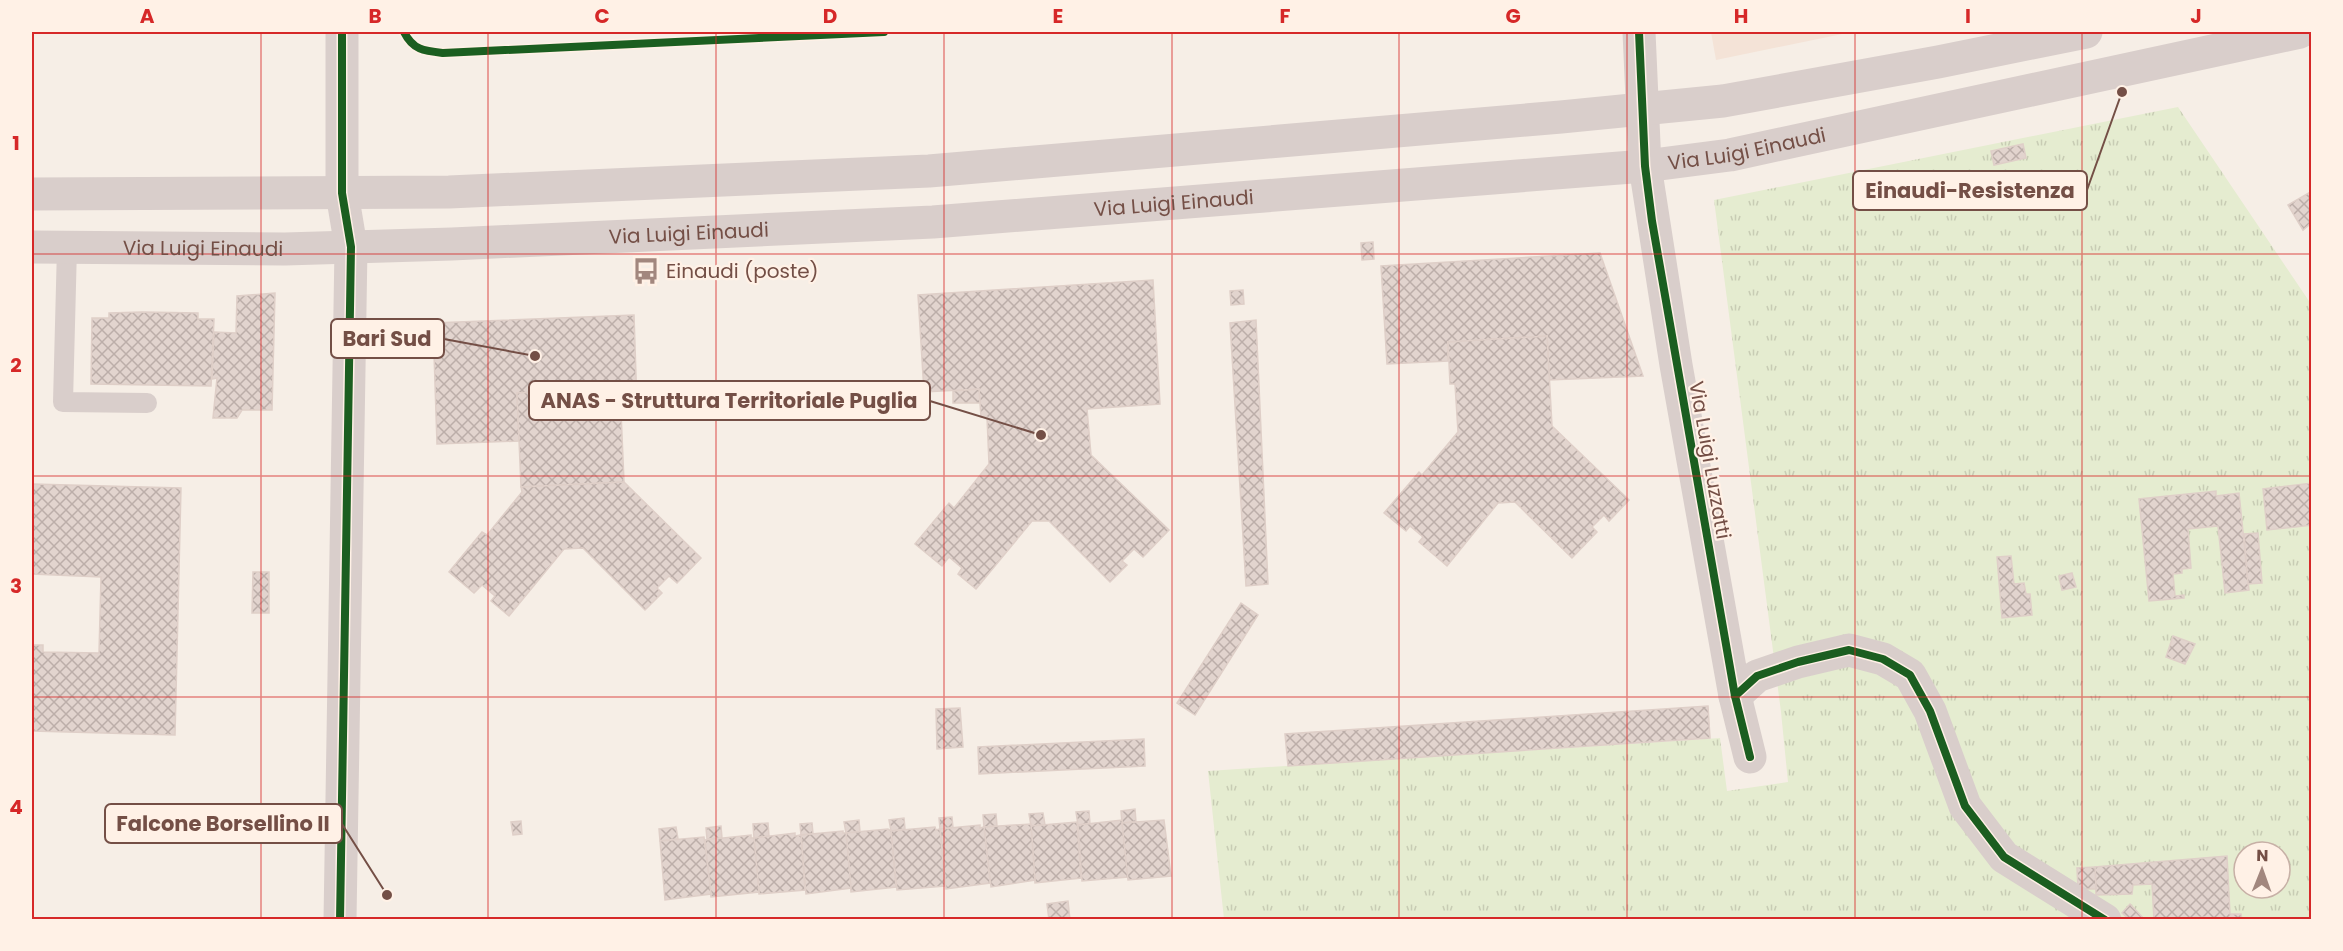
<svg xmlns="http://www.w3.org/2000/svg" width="2343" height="951" font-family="Poppins,sans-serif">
<defs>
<pattern id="grass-tufts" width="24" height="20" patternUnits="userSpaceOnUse" patternTransform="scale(1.5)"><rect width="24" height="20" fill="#e5ecd0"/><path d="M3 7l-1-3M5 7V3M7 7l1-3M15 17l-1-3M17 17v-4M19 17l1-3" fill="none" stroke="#c8ccb4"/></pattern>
<pattern id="building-cross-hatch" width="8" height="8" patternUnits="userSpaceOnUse" patternTransform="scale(1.5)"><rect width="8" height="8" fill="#e2d4ce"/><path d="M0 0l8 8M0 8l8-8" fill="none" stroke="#bcaea9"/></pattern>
</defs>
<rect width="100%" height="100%" fill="#f6eee6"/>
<polygon fill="#f4e3d7" points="1711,32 1852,32 1716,60"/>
<path fill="url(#grass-tufts)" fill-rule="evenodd" d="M2178,107L2311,304V919H1224L1208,771L1720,738L1727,791L1788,782L1781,712L1714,200ZM2244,852H2280V888H2244Z"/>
<g fill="url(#building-cross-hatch)" stroke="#dfcfc8" stroke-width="1.5">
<polygon points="2023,144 2026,158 1994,165 1991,151"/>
<polygon points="2312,191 2312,229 2309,225 2303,230 2288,205"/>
<polygon points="1373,242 1374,259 1362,260 1361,243"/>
<polygon points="1600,253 1643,376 1549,380 1547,336 1448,342 1448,361 1387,364 1381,266"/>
<polygon points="1153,280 1160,404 1087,409 1091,455 1169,530 1143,557 1134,549 1122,561 1127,565 1110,582 1049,521 1032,521 976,589 958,574 962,568 949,557 942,566 915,544 949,503 954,508 989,464 987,417 981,417 979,389 924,392 918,295"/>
<polygon points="1243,290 1244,304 1231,305 1230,291"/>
<polygon points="275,293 272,410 242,410 237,418 213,418 217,378 212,379 214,332 236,333 237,296"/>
<polygon points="142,312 198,313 198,319 214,319 211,386 91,384 92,318 109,318 109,313"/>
<polygon points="634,315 637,406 621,406 620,388 517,393 519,441 437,444 433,323"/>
<polygon points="1256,320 1268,584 1246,586 1230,323"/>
<polygon points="1547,336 1552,426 1629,500 1609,521 1604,515 1592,527 1597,532 1572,558 1515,502 1498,503 1447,566 1419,542 1423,537 1410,526 1406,531 1384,513 1419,472 1422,475 1458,432 1455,384 1450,384 1448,342"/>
<polygon points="620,388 624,482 521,487 517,393"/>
<polygon points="979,389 980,403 953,403 953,391"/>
<polygon points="624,482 701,558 677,583 669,576 657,588 662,593 645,610 583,548 564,549 509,616 491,601 495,596 482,585 474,593 449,572 482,532 487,535 522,492 521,487"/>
<polygon points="2312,483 2312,525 2267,530 2263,489"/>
<polygon points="32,484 181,488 175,735 32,731 32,645 43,645 43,652 99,653 101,577 32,574"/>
<polygon points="2216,491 2216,496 2239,493 2249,590 2225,593 2218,526 2188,529 2191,568 2182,569 2182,573 2173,574 2175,596 2184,595 2184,598 2149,601 2139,499"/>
<polygon points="2258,533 2262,583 2248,584 2244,534"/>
<polygon points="2011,556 2014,584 2024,583 2026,594 2030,594 2032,615 2002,618 1997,557"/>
<polygon points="253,572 269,572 269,613 252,613"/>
<polygon points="2072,573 2076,587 2062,590 2059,576"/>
<polygon points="1241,603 1258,615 1195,715 1177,703"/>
<polygon points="2173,636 2195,644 2185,664 2166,657"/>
<polygon points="1708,706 1710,738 1288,766 1285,734"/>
<polygon points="960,708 963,747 937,749 936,709"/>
<polygon points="1144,739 1145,766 979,774 978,747"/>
<polygon points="1135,809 1136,822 1122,823 1121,811"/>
<polygon points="1089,811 1090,824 1078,825 1076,812"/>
<polygon points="1043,813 1045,825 1031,826 1029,814"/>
<polygon points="996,814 997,826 984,827 983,815"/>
<polygon points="952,817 953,828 940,829 939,818"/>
<polygon points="904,818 905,829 891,831 889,820"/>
<polygon points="859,820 860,832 846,833 844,822"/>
<polygon points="1122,820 1128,877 1082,881 1078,825"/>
<polygon points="1164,820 1171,876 1128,880 1122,823"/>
<polygon points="521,821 522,834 513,835 511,822"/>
<polygon points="1077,822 1081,878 1035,883 1031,826"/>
<polygon points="768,823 769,836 754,838 753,824"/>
<polygon points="812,823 813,834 801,835 800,824"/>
<polygon points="1031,824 1035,880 991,887 984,827"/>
<polygon points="980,825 980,828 984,827 990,883 946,889 940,829"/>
<polygon points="721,826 722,838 707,839 706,828"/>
<polygon points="676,827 678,839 660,841 659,829"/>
<polygon points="935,827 936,830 940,829 945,886 897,890 891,831"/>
<polygon points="888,829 891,831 896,887 851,892 846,833"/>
<polygon points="843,831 843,833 846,833 851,888 806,894 801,835"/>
<polygon points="795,833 795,836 801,835 805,890 759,894 754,838"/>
<polygon points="751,835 751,838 754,838 759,892 711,897 705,840"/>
<polygon points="704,837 711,894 665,900 660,841"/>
<polygon points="2227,856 2230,914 2241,914 2242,920 2205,920 2205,917 2154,920 2152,884 2133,885 2132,894 2096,895 2095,867"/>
<polygon points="2095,867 2096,889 2078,889 2077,868"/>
<polygon points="1068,901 1070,920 1049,920 1047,904"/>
<polygon points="2130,904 2144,919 2143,920 2130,920 2122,913"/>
</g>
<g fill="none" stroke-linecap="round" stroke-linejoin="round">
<polyline stroke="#d9cecb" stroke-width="20" points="67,247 63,402 147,403"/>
<g stroke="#d9cecb" stroke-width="33">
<polyline points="1645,166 1676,365 1735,696 1750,757"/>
<polyline points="1735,696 1757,676 1798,662 1849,650 1883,659 1910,675 1930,711 1965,806 2004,857 2105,920"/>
<polyline points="340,920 351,247 342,193"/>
</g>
<g stroke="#d9cecb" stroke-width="33">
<polyline points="342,32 342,193"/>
<polyline points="1639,32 1645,166"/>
</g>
<g stroke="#d9cecb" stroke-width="33">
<polyline points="32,194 449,192 929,171 1561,117 1723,101 1938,62 2086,32"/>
<path id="s1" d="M32,247L285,249L452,244L933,222L1645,166L1730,155L2300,32"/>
</g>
<defs>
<g id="cycleway">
<path d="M404,32C413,50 424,51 443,53L884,32"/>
<polyline points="1639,32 1645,166 1652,221 1735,696 1750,757"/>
<polyline points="1735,696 1757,676 1798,662 1849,650 1883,659 1910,675 1930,711 1965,806 2004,857 2105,920"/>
<polyline points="340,920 351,247 342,193 342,32"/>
</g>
</defs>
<use href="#cycleway" stroke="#fff1e6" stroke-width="11"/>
<use href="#cycleway" stroke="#1b5e20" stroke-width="8"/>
</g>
<path fill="none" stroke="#d62828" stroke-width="1.5" stroke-opacity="0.55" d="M261,32V920M488,32V920M716,32V920M944,32V920M1172,32V920M1399,32V920M1627,32V920M1855,32V920M2082,32V920M32,254H2312M32,476H2312M32,697H2312"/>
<defs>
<symbol id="bus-bare" viewBox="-9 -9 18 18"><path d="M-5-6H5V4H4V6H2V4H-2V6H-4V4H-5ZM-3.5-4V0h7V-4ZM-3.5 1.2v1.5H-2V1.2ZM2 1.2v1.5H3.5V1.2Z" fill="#a2877e" stroke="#fff1e6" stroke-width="2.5" paint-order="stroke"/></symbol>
</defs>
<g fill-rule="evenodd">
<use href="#bus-bare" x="627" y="252" width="38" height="38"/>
</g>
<g text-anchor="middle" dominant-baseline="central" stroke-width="4.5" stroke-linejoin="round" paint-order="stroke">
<g font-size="20" fill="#744f46" stroke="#fff1e6">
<text stroke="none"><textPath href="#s1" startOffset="1719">Via Luigi Einaudi</textPath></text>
<text stroke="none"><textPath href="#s1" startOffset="1143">Via Luigi Einaudi</textPath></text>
<text stroke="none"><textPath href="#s1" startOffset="657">Via Luigi Einaudi</textPath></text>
<text stroke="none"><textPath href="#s1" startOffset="171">Via Luigi Einaudi</textPath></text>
<text transform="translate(1710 460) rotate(80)">Via Luigi Luzzatti</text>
</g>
<g font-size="20" fill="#744f46" stroke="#fff1e6" text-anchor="start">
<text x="666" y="271">Einaudi (poste)</text>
</g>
</g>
<path fill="none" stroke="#744f46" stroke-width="2" d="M2122 92L2087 190M535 356L444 339M1041 435L930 401M387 895L342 824"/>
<g fill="#744f46" stroke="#fff1e6" stroke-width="2">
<circle cx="2122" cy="92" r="6"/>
<circle cx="535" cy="356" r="6"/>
<circle cx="1041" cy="435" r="6"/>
<circle cx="387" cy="895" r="6"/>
</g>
<g fill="#fff1e6" stroke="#744f46" stroke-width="2">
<rect x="1853" y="171" width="234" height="39" rx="6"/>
<rect x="331" y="319" width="113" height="39" rx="6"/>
<rect x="529" y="381" width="401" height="39" rx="6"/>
<rect x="105" y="804" width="237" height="39" rx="6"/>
</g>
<g font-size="21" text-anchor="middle" font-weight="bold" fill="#744f46">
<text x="1970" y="198">Einaudi-Resistenza</text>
<text x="387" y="346">Bari Sud</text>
<text x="729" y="408">ANAS - Struttura Territoriale Puglia</text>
<text x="223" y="831">Falcone Borsellino II</text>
</g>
<rect width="2343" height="951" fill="none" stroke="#fff1e6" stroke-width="66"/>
<g transform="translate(2262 870) rotate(1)"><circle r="28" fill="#fff1e6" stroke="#c7b0a6" stroke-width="1.5"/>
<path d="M0-4.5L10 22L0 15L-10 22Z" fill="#a2877e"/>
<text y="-9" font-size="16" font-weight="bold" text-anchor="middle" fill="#744f46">N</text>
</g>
<rect x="33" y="33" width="2277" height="885" fill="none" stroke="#d62828" stroke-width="2"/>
<g font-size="20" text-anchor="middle" font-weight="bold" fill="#d62828">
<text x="147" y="23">A</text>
<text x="375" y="23">B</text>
<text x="602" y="23">C</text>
<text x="830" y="23">D</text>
<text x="1058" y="23">E</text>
<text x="1285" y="23">F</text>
<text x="1513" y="23">G</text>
<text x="1741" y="23">H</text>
<text x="1968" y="23">I</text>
<text x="2196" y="23">J</text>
<text x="16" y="150">1</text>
<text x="16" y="372">2</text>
<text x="16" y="593">3</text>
<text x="16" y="814">4</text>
</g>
</svg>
